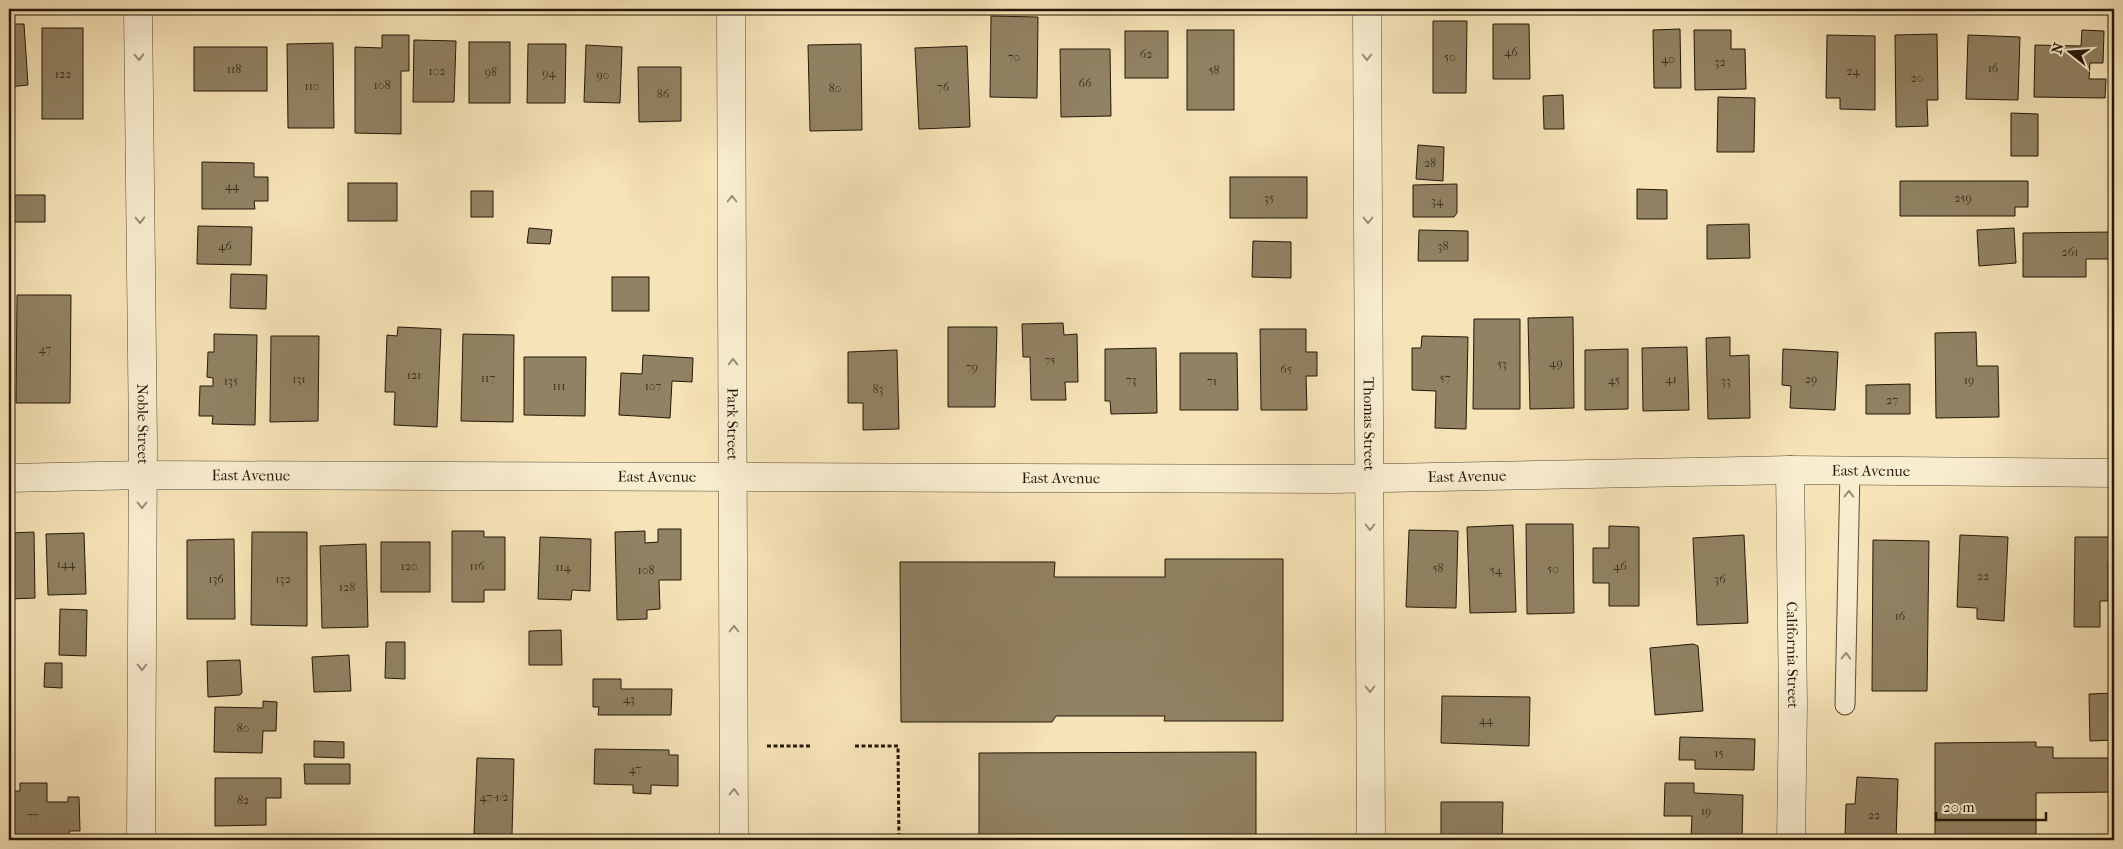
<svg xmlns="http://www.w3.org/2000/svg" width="2123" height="849" font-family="'IM FELL French Canon',serif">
<rect width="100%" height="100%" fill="#f6e3b7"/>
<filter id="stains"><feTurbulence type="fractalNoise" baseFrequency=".004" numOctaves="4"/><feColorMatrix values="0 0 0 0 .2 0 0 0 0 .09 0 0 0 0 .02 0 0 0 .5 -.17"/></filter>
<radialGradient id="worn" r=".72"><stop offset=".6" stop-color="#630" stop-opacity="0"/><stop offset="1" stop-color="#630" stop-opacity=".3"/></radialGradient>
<g fill="#918263" stroke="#231808">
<polygon points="991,16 1038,17 1037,98 990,97"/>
<polygon points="1433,21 1467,21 1466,93 1433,93"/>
<polygon points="9,24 24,24 28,85 9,87"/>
<polygon points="1493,24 1529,24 1530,79 1493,79"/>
<rect x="42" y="28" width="41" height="91"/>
<polygon points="1680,29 1681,88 1654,88 1653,30"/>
<rect x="1187" y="30" width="47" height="80"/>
<polygon points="1694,30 1731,30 1731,49 1745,49 1746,89 1695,90"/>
<polygon points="2082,30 2104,31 2103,63 2090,63 2089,79 2106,79 2105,98 2034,97 2035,45 2081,46"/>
<rect x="1125" y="31" width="43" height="47"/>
<polygon points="1937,34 1938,100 1927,100 1928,126 1896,127 1895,35"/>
<polygon points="382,35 409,35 409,71 401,71 401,134 355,133 355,47 382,48"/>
<polygon points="1827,35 1875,36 1875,110 1840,109 1840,98 1826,98"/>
<polygon points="1968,35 2020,37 2018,100 1966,99"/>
<polygon points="414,40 456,41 454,102 413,102"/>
<rect x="469" y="42" width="41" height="61"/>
<polygon points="333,43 334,128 288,128 287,44"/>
<polygon points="528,44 566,44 565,103 527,103"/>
<polygon points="861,44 862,130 810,131 808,45"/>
<polygon points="586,45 622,47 620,103 584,102"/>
<polygon points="967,46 970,127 919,129 915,48"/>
<rect x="194" y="47" width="73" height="44"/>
<polygon points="1060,49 1110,49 1111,116 1061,117"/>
<polygon points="638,67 681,67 681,121 639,122"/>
<polygon points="1563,95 1564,129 1544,129 1543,96"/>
<polygon points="1718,97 1755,98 1754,152 1717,152"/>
<polygon points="2011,113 2038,114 2038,156 2011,156"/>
<polygon points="1418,145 1444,147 1443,181 1416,179"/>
<polygon points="202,162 254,163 254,177 268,177 268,201 254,201 255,209 202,209"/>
<rect x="1230" y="177" width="77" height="41"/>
<polygon points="1900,181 2028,181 2028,207 2015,207 2015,216 1900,216"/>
<rect x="348" y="183" width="49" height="38"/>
<polygon points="1457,184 1457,213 1454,217 1413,217 1413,185"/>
<polygon points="1637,189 1667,190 1667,219 1637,219"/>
<rect x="471" y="191" width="22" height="26"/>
<polygon points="11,195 45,195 45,222 10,222"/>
<polygon points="1749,224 1750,258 1707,259 1707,225"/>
<polygon points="198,226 252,227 251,265 197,264"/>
<polygon points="529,228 552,230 550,244 527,243"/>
<polygon points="2014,228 2016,263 1979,266 1977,230"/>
<polygon points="1419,230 1468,231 1468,261 1418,261"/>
<polygon points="2114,232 2114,259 2086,259 2086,277 2023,277 2023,233"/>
<polygon points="1253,241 1291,242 1291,278 1252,277"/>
<polygon points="231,274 267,275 266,309 230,308"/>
<rect x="612" y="277" width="37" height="34"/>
<polygon points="17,295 71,295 70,403 16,403"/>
<polygon points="1573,317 1574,408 1530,409 1528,318"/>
<polygon points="1474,319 1520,319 1520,409 1473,409"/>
<polygon points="1063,323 1064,335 1077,334 1078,382 1065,382 1066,400 1031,400 1030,357 1023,357 1022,324"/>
<polygon points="398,327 441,329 437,427 394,425 395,392 385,392 387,335 397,336"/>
<polygon points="948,327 997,327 995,407 948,407"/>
<polygon points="1260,329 1306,329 1306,352 1317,352 1317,376 1306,376 1307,410 1261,410"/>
<polygon points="1976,332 1977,366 1998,366 1999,417 1936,418 1935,333"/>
<polygon points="214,334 257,335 255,425 212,424 213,416 199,416 200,386 213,386 213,378 207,377 208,352 214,352"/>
<polygon points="463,334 514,335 513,422 461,421"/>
<polygon points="271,336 319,336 318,421 270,422"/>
<polygon points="1422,336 1468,337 1466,429 1435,428 1436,391 1412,390 1412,348 1421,348"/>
<polygon points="1730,337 1730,356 1749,355 1750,418 1708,419 1706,338"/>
<polygon points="1687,347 1689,410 1643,411 1642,348"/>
<polygon points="1156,348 1157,413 1111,414 1110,401 1105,401 1105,349"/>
<polygon points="1628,349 1628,409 1585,410 1585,350"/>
<polygon points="1783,349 1838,352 1835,410 1790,408 1791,386 1782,385"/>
<polygon points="897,350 899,429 863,430 863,403 848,403 848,352"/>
<polygon points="1180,353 1237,353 1238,410 1180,410"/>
<polygon points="643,355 693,358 692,382 672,381 670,418 619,415 621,373 642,374"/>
<polygon points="524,357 586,357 585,416 524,415"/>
<polygon points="1910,384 1910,414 1866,414 1866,385"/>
<polygon points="1526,524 1573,524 1574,613 1527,614"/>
<polygon points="1513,525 1516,612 1470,613 1467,527"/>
<polygon points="1609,526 1639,527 1639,606 1609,606 1609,583 1593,583 1593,548 1609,548"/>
<polygon points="658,529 681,529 681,580 659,580 660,609 647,610 647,619 617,620 615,532 645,531 645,543 658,542"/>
<polygon points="1409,530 1458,531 1456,608 1406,607"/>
<polygon points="452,531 484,531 484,537 505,537 505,590 484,590 484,602 452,602"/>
<polygon points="34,532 35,598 9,599 9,533"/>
<polygon points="252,532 307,532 307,626 251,625"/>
<polygon points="84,533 86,594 48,595 46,534"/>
<polygon points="1744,535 1748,623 1697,625 1693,538"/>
<polygon points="1960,535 2008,537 2004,621 1977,619 1977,608 1957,607"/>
<polygon points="540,537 591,539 590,591 572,590 571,600 538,599"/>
<polygon points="2075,537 2114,537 2114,562 2108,562 2108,601 2100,601 2100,627 2074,627"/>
<polygon points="234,539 235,619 187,619 187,540"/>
<polygon points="1873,540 1929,541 1927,691 1872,691"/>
<rect x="381" y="542" width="49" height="50"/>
<polygon points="366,544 368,627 322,628 320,546"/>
<polygon points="1165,559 1283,559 1283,721 1164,721 1165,716 1056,716 1052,722 901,722 900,562 1055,562 1054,577 1165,577"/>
<polygon points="60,609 87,610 86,656 59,655"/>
<polygon points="561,630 562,665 529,665 529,631"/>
<polygon points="386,642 405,642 405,679 385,678"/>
<polygon points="1693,644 1698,646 1703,711 1655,715 1650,648"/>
<polygon points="349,655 351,691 314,692 312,657"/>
<polygon points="240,660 242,693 240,695 208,697 207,661"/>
<polygon points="45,663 62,663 62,688 44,687"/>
<polygon points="593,679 621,679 621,689 672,689 671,715 598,715 599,707 593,707"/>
<polygon points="2114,693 2114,740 2090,741 2089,694"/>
<polygon points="1442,696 1530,697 1529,746 1441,743"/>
<polygon points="263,701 277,702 276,731 263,731 262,753 214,752 215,707 263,708"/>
<polygon points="1680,737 1755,739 1754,770 1695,769 1695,760 1679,760"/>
<polygon points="314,741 344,742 344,758 314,757"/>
<polygon points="2036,742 2036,747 2053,747 2053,758 2114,758 2114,792 2036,793 2036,840 1935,840 1935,743"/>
<polygon points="595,749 669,750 669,755 678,755 678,786 651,785 651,794 633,793 633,785 594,784"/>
<polygon points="1256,752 1256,840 979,840 979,753"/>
<polygon points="477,758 514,759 512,835 474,834"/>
<polygon points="304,764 350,764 350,784 305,784"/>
<polygon points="1857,777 1898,779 1896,840 1855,840 1855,837 1845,837 1846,804 1855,804"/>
<polygon points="215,778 281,778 281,798 266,798 266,825 215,826"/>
<polygon points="20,783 47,783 47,802 68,802 68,797 79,797 80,831 69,831 70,839 9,840 9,791 20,791"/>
<polygon points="1665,783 1694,783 1694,793 1743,795 1742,839 1691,837 1692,816 1664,816"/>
<polygon points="1441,802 1503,802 1502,840 1441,840"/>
<polygon points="261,835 261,840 203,840 203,837"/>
</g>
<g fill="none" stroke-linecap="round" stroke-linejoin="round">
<defs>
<polyline id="lane" points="1845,705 1850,471"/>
<g id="street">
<path id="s1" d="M138,9L143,442L141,840"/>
<path id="s2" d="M731,9L734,840"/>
<path id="s3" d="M1367,9L1371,840"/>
<path id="s4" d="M1790,470L1793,705L1791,840"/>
<path id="s5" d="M9,478L143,475L1333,479L1790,470L2114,473"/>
</g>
</defs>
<use href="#lane" stroke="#584b34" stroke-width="21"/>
<use href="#street" stroke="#584b34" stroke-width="29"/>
<g stroke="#231808" stroke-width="3" stroke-dasharray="4 2.5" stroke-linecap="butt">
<polyline points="767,746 811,746"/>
<polyline points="855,746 898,746 899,840"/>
</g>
<use href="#lane" stroke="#f9edd0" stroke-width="19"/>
<use href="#street" stroke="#f9edd0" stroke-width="28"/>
</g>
<defs><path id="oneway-chevron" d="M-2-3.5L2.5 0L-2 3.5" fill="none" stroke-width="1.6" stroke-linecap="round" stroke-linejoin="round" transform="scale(1.25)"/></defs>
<g stroke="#998d76">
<use href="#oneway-chevron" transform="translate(139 57) rotate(89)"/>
<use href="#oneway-chevron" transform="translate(1367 57) rotate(90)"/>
<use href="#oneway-chevron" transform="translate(732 199) rotate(-90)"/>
<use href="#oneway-chevron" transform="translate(140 220) rotate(89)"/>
<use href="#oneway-chevron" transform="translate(1368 220) rotate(90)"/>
<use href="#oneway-chevron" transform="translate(733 362) rotate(-90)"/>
<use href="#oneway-chevron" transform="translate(1849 494) rotate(-89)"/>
<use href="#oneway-chevron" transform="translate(142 505) rotate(90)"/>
<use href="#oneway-chevron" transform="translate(1370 527) rotate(90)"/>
<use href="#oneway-chevron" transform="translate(734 629) rotate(-90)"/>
<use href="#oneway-chevron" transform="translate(1846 656) rotate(-89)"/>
<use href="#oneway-chevron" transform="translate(142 667) rotate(90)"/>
<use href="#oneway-chevron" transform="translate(1370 689) rotate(90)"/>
<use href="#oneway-chevron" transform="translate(734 792) rotate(-89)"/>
</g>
<g text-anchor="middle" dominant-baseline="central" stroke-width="4" stroke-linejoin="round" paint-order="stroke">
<g font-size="12" fill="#3e321f">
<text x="1511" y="52">46</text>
<text x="1146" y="54">62</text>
<text x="1014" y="57">70</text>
<text x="1450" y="57">50</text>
<text x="1668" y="59">40</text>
<text x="1720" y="62">32</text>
<text x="1993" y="68">16</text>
<text x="234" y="69">118</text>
<text x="1214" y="70">58</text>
<text x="437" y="71">102</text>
<text x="1853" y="71">24</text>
<text x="491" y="72">98</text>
<text x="549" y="73">94</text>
<text x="63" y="74">122</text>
<text x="603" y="75">90</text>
<text x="1917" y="78">20</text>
<text x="1085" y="83">66</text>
<text x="382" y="85">108</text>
<text x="312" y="86">110</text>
<text x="943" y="87">76</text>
<text x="835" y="88">80</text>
<text x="663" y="94">86</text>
<text x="1430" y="163">28</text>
<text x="232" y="186">44</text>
<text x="1269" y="198">35</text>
<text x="1963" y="198">259</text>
<text x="1437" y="201">34</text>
<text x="225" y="246">46</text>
<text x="1443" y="246">38</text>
<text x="2070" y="252">261</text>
<text x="45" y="349">47</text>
<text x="1050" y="360">75</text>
<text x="1556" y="363">49</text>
<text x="1502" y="364">53</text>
<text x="972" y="367">79</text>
<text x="1286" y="369">65</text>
<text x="414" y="375">121</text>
<text x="488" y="378">117</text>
<text x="1445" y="378">57</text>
<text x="299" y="379">131</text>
<text x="1671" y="379">41</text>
<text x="1811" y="379">29</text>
<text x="1131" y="380">73</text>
<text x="1614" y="380">45</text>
<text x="1969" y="380">19</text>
<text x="231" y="381">135</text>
<text x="1212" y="381">71</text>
<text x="1726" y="381">33</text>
<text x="559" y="386">111</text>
<text x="653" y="386">107</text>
<text x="878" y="389">83</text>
<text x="1892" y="400">27</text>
<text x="66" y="564">144</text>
<text x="409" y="566">120</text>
<text x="477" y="566">116</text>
<text x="1620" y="566">46</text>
<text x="563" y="567">114</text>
<text x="1438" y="568">58</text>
<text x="1553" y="569">50</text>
<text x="646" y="570">108</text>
<text x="1496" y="570">54</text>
<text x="1983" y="576">22</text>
<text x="216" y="579">136</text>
<text x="283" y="579">132</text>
<text x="1720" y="579">36</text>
<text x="347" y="587">128</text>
<text x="1900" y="616">16</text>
<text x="629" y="699">43</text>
<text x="1486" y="720">44</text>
<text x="243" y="728">80</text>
<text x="1719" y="753">15</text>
<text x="635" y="769">47</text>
<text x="494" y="797">47-1/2</text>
<text x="243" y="800">82</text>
<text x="1706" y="811">19</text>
<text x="1874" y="815">22</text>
<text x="33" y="816">77</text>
</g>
<g font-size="15" fill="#231808" stroke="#f9edd0">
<text stroke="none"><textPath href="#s1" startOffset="415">Noble Street</textPath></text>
<text stroke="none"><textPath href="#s3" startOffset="415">Thomas Street</textPath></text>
<text stroke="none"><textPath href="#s2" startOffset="415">Park Street</textPath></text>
<text stroke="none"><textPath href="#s5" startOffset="1862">East Avenue</textPath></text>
<text stroke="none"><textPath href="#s5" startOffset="242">East Avenue</textPath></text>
<text stroke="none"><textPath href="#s5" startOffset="1458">East Avenue</textPath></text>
<text stroke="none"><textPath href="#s5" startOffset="648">East Avenue</textPath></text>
<text stroke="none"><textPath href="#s5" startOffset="1052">East Avenue</textPath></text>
<text stroke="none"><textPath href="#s4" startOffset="185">California Street</textPath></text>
</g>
</g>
<rect width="2123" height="849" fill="none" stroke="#f6e3b7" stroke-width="30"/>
<rect x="10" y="10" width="2103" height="829" fill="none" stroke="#231808" stroke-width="2.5"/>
<rect x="15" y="15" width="2093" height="819" fill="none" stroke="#231808"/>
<g transform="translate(2070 52) rotate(287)" stroke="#f9edd0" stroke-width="4" paint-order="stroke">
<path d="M0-4L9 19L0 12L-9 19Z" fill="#231808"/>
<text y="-8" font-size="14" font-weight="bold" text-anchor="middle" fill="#231808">N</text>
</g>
<path d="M1936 812v8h110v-8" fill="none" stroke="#231808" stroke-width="2.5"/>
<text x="1943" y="812" font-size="15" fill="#231808" stroke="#f9edd0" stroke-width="4" paint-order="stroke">20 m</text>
<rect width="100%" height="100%" filter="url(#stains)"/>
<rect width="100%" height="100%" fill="url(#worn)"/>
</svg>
